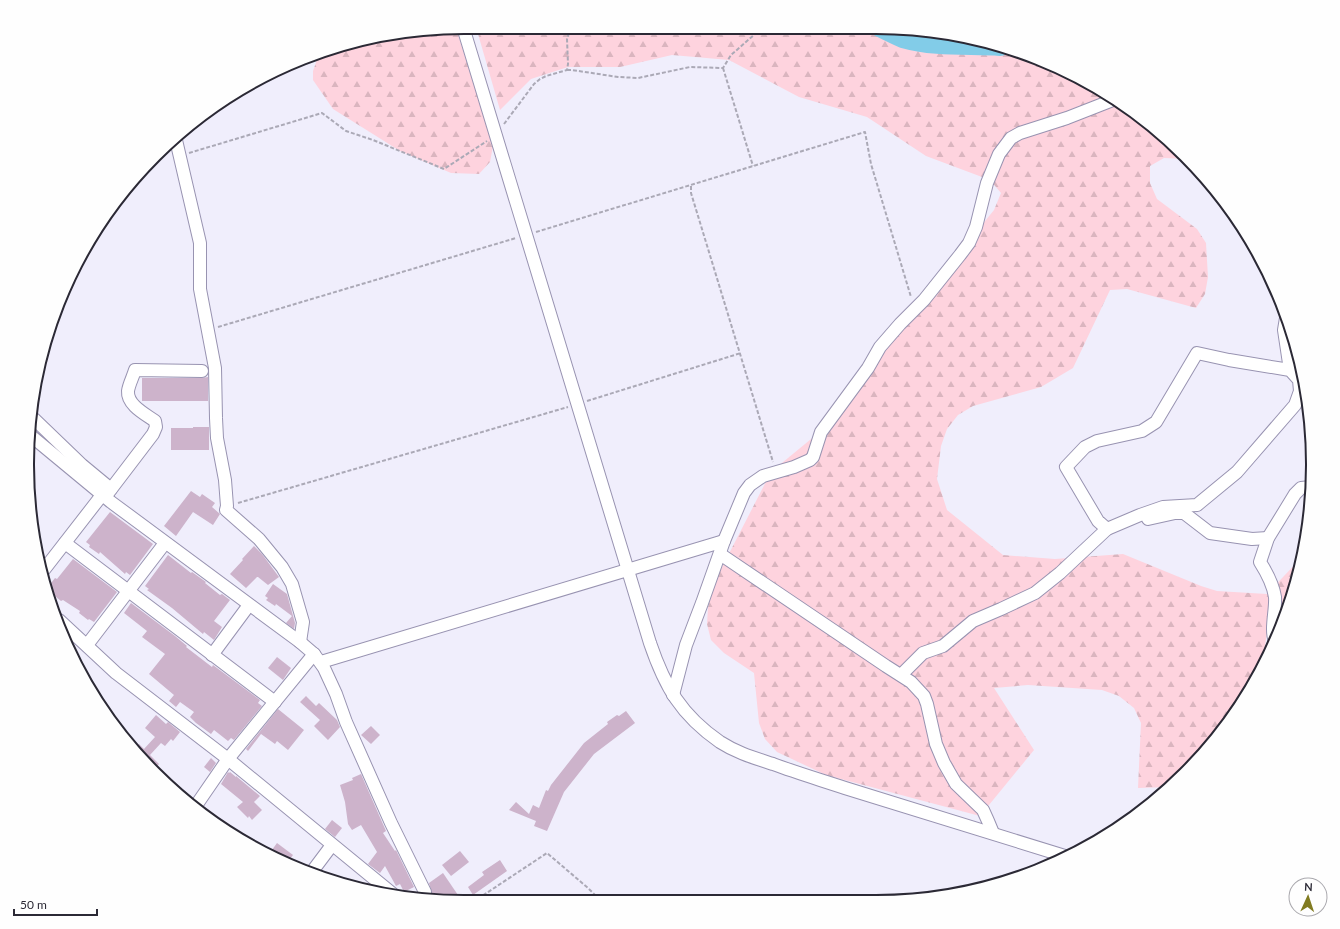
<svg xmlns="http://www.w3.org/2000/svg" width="1340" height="929" font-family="Lato,sans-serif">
<defs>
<pattern id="forest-firs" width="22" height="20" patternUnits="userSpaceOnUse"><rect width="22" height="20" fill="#fed3de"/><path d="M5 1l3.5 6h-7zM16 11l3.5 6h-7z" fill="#dab5bf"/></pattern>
</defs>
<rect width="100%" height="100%" fill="#f0eefc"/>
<g fill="url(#forest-firs)">
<polygon points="476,27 876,27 914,31 959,46 1016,50 1094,85 1185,155 1188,159 1164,158 1150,166 1150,183 1157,199 1197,229 1206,243 1208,277 1205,294 1196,308 1127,289 1110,290 1073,368 1041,387 973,406 958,415 947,429 941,446 937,479 947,510 1003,555 1055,559 1123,554 1201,586 1217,591 1267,594 1302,557 1288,604 1280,608 1269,620 1262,665 1239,708 1185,774 1170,787 1138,788 1141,723 1134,708 1119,696 1102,690 1028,685 994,688 1034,750 980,816 826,775 777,752 765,739 759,723 754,673 724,653 711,640 707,624 708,607 718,575 771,472 822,430 839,401 994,210 1001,193 990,180 926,156 867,117 799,97 729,60 672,55 620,67 568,67 531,79 500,110"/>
<polygon points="456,28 493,146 490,162 479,174 451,173 400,151 333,109 313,80 313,71 319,54 351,42"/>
</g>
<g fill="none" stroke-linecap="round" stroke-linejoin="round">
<path stroke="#82cce8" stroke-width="20" d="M880,27C888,31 896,35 903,38C935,47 968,44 1000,46"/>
</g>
<g fill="#cdb3cb">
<polygon points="208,377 208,401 142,401 142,378 202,378"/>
<polygon points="193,427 209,427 209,450 171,450 171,428 193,428"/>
<polygon points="191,491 200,497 202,494 215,503 212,507 220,514 213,525 193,512 176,536 164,526"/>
<polygon points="110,512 153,544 130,575 126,572 125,574 100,552 99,554 89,547 90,545 86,542"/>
<polygon points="254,546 262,554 279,577 268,585 258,577 257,577 246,588 230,574 243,560 242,559"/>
<polygon points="168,555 191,573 192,572 206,582 205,583 220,595 222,594 230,600 214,621 222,627 214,640 204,632 203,634 172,608 147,590 149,589 145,586"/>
<polygon points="73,559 117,592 94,622 89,619 88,620 79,613 80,611 66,602 63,600 61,601 50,592 48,587 55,578 57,579"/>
<polygon points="273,584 287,594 295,623 294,629 286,623 292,616 276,604 275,606 266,600 268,598 265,596"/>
<polygon points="131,603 175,636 187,646 186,647 212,667 213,665 260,700 258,703 262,706 234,740 231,738 228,741 214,730 211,734 196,723 190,717 194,712 180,702 176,707 169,701 174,695 149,674 165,654 142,637 147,631 124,613"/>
<polygon points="277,657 291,668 283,680 268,668"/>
<polygon points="306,696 316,706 319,703 337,720 340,727 328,740 314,726 320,720 300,702"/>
<polygon points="278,709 304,730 288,750 277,741 275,744 261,734 248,751 246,749"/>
<polygon points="626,711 635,723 594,754 564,792 547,831 534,826 536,821 509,810 516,802 529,814 533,805 539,808 546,790 548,791 551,785 584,743 608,724 607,722 617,715 619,716"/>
<polygon points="156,715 166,724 168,722 180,732 173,741 171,739 165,746 161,743 150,755 159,764 153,771 134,748 139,744 144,749 155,737 145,728"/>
<polygon points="371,726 380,735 371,744 361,735"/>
<polygon points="211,758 216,763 210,772 204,767"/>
<polygon points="228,772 229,773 230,772 236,777 236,776 260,796 254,802 262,810 252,820 249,816 248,818 237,807 243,802 221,784"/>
<polygon points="361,774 386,831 383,833 395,851 396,850 414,887 404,892 400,884 396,886 385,866 380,873 368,864 377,852 361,825 352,830 348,824 345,802 340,785 353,780 352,778"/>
<polygon points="332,820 342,828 335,837 325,829"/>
<polygon points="277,843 293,855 287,863 269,854"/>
<polygon points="460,851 469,862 451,876 442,865"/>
<polygon points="500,860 507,871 473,895 468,887 484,875 482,872"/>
<polygon points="443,873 460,898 455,901 436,899 432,894 429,883"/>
</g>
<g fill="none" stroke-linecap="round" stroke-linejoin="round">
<defs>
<g id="minor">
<path d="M463,27L650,643C665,687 681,715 720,742C737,753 755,758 773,764C797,773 821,780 845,788C920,811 994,834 1068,857"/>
<polyline points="176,140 200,243 200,289 215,368 216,418 217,438 225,480 227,506 226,510 259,539 282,567 292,584 303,622 300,642"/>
<polyline points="1286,318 1284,330 1290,370"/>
<polygon points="1197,353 1229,360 1290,370 1299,380 1300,391 1295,405 1237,472 1197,505 1163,507 1140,515 1107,529 1098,521 1066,467 1085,447 1097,441 1142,431 1156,422"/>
<polyline points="30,415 82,465 111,489"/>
<polyline points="30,435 111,502 300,642 314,654 324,668 336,694 346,722 391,823 425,892 425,898"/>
<path d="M105,497L153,434L156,427L155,421C145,414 127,405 128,391C129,384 133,377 135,370L202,371"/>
<polyline points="1148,519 1175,513 1184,513 1210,533 1252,539 1268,538"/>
<polyline points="65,543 275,702"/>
<polyline points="720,554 886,666 911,682 924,696 927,704 936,744 944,763 956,784 983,810 988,821 993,833"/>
<polyline points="43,571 102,495"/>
<polyline points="59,620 116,673 228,759 394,895"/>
<path d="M1275,641C1270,630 1276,610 1275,597C1273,584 1267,573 1260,562L1268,538L1295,494L1301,488L1311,487"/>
<polyline points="87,645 165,543"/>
<polyline points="212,655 249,605"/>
<polyline points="321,662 724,541"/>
<polyline points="901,675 923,653 943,646 973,621 1001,609 1035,593 1060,573 1107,529"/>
<polyline points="673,695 686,645 702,603 724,541 744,493 750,485 763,476 794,467 810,460 813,457 821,432 868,368 880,347 900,324 924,300 960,255 969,243 976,227 987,183 999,154 1011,138 1020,133 1067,118 1113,100"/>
<polyline points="195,807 228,759 314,654"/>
<polyline points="311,873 332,845"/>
</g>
</defs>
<use href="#minor" stroke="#9893b1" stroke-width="14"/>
<g stroke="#aba9b6" stroke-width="2" stroke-dasharray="4 2" stroke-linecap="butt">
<polyline points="723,68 753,166"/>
<polyline points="567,70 572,70 618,77 638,78 690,67 723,68 731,55 763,27"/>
<polyline points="504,124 534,84 540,79 546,76 567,70 568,64 567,39 571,27"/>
<polyline points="189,153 322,113 346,131 373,140 444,169 487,141"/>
<polyline points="691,186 691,193 773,462"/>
<polyline points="536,232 865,132 871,164 911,297"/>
<polyline points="218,327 516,238"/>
<polyline points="587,401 741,353"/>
<polyline points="238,503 568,407"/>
<polyline points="473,902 547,853 588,888 602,902"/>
</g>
<use href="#minor" stroke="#fff" stroke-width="12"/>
</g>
<path d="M0 0H1340V929H0ZM464 34H876A430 430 0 0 1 1306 464V465A430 430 0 0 1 876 895H464A430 430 0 0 1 34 465V464A430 430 0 0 1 464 34Z" fill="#fefefe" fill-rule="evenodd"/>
<path fill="none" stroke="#2b2935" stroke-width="2" d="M464 34H876A430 430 0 0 1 1306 464V465A430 430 0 0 1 876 895H464A430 430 0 0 1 34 465V464A430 430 0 0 1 464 34Z"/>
<g transform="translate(1308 897) rotate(3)"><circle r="19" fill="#fefefe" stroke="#aaa9ae"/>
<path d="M0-3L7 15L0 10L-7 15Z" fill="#817b21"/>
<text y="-6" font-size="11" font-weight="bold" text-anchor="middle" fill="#2b2935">N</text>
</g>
<path d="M14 909v6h83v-6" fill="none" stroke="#2b2935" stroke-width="2"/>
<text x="20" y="909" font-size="12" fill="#2b2935" stroke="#fefefe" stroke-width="3" paint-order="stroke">50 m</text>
</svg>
